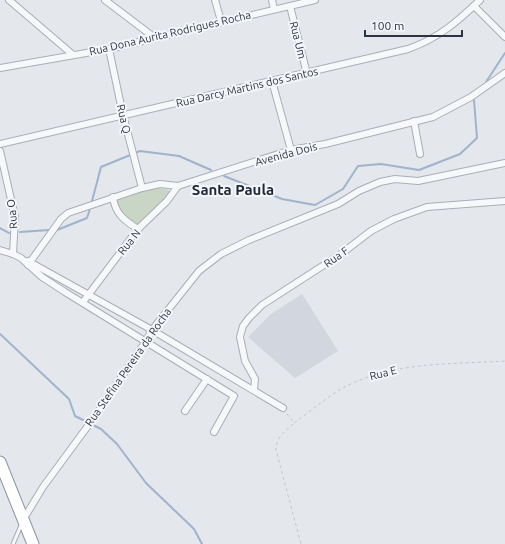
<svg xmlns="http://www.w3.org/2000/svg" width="505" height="544" font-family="Ubuntu,sans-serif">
<rect width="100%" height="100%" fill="#e4e7ec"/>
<polygon fill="#d2d6de" points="302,294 338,351 295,378 248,337 271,314"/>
<polygon fill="#c9d6c5" points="158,188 169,190 169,194 137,225 129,221 117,210 116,198"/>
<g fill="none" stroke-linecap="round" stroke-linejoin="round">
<g stroke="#9fb4cc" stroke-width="2">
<polyline points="486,82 505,53"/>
<polyline points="224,176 282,199 315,205 343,189 358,166 381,164 419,170 460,154 477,138 474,100"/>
<polyline points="92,201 101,167 140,151 179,156 211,170"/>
<polyline points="0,228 9,233"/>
<polyline points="57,230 87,218 90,209"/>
<polyline points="20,232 49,230"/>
<polyline points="0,334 69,399 75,416 101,429 117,444 146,483 194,529 202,544"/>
</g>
<defs>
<polyline id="lane" points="13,544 22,523"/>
<g id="street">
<polyline points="9,0 72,54"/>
<polyline points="105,0 155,38"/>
<polyline points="215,0 221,21"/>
<polyline points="272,0 274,9"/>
<polyline points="290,6 307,74"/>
<polyline points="474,6 505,37"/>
<polyline points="109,49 123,115 142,188"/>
<polyline points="0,68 109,49 315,0"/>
<polyline points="272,81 291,150"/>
<polyline points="414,121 420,154"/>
<path d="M0,144L408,49C439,38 457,22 480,0"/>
<polyline points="0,151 15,217 13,254"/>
<path d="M113,197C115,214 125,221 138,229"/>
<polyline points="0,250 13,254 21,258 42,277 65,292 234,396 214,432"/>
<polyline points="28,261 152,330 283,408"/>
<polyline points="28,265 61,219 68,213 142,188 160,184 178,186 291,150 325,144 433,117 471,97 505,73"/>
<polyline points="83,302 138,229 167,201 178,186"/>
<polyline points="254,390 255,379 245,361 240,337 243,326 249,318 262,305 341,254 371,231 394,219 427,207 505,201"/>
<polyline points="185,411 207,379"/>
<polyline points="23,520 43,487 93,419 146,341 152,330 199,271 221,254 249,240 338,204 359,191 380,182 395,179 418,181 505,163"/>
</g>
<polyline id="highway" points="0,462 33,544"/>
</defs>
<use href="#lane" stroke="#a9aeb7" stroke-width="5"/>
<use href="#street" stroke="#a9aeb7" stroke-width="8"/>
<use href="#highway" stroke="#8b94a3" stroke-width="13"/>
<g stroke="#c2c5cb" stroke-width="1" stroke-dasharray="3 3" stroke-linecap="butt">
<path d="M287,414L294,423C315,408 335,389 360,380C405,362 457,364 505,361"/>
<path d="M293,424C285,432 276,437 276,450L301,544"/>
</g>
<use href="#lane" stroke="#f7f8fa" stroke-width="3"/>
<use href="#street" stroke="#f7f8fa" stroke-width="6"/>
<use href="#highway" stroke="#fff" stroke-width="11"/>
</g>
<g text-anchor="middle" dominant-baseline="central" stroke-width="4" stroke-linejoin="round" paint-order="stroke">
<g font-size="11" fill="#2b3445" stroke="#f4f6f9">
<text transform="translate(170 33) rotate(-13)">Rua Dona Aurita Rodrigues Rocha</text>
<text transform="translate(298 40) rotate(76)">Rua Um</text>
<text transform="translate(247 87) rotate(-13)">Rua Darcy Martins dos Santos</text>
<text transform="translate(124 119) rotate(77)">Rua Q</text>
<text transform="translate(286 154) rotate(-15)">Avenida Dois</text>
<text transform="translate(12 214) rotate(-96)">Rua O</text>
<text transform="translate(129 242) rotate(-51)">Rua N</text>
<text transform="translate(336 257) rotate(-35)">Rua F</text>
<text transform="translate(128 367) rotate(-55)">Rua Stefina Pereira da Rocha</text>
<text transform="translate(383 373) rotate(-14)">Rua E</text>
</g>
<g font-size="15" font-weight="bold" fill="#1d2536" stroke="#f4f6f9">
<text x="233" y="189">Santa Paula</text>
</g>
</g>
<path d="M365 30v6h97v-6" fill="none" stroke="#2b3445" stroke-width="2"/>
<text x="371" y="30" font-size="12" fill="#2b3445" stroke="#f4f6f9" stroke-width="3" paint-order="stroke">100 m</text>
</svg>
